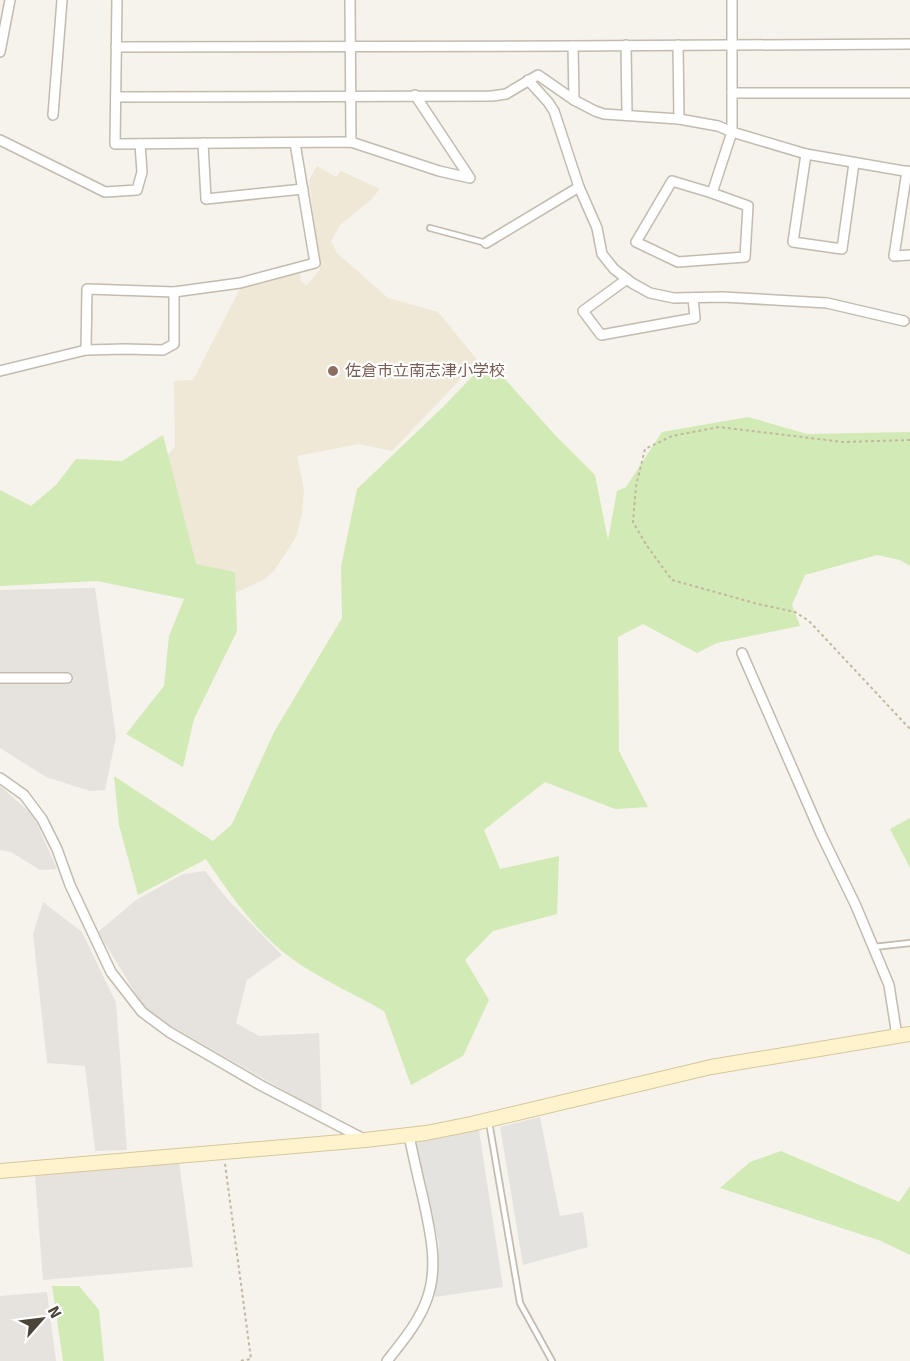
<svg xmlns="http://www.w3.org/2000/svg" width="910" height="1361" font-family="Signika,'Noto Sans JP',sans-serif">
<rect width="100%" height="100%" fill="#f6f3ec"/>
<g fill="#e6e2dd">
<polygon points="95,588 116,737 105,790 90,791 46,777 0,748 0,590"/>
<polygon points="0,786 33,815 57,869 40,870 11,852 0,850"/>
<polygon points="205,871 229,901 282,955 247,980 236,1023 259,1036 319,1033 322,1115 285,1091 147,1012 98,932 136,900 183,874"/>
<polygon points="43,902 82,932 116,1003 127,1150 95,1151 85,1066 47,1063 33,934"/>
<polygon points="179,1161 193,1267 43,1280 35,1176"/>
<polygon points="47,1292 56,1361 0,1361 0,1296"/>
</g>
<polygon fill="#efe8d6" points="317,166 336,177 341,171 380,189 371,200 340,225 331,241 337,253 388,298 438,312 478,361 392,451 359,444 297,456 304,489 302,514 296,537 274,571 263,580 237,592 211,591 190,573 162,460 175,447 174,381 193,380 241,287 296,273 300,274 300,279 306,286 320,269 309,180"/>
<g fill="#d2eab5">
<path d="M488,360L555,435L595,475L608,540L617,491L626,487L662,432L748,417L807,434L910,432V566L900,560L877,555L805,575L792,605L800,626L717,643L697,653L643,624L618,637L619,751L648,807L615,809L545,782L484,830L500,869L559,856L557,914L493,931L465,960L489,1000L463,1056L411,1085L384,1011C358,996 329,983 304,967C262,941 233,899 206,859L138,895L119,825L114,776L213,841L232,824L274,732L342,618L341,567L357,489L444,406Z"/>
<polygon points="163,435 196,564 235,572 237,631 194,719 183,767 126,734 164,686 169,636 184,599 97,581 0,586 0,490 31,506 56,485 76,459 122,461"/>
<polygon points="910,818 910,868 890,829"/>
<polygon points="781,1151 899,1202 910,1186 910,1255 881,1241 720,1188 750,1162"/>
<polygon points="52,1286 79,1286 99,1310 104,1361 63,1361"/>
</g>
<g fill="#e5e3e0">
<polygon points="540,1117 560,1216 583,1212 588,1247 523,1265 500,1127"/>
<polygon points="479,1130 503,1287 435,1297 439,1244 416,1142"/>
</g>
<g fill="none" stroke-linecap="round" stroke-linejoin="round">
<defs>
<g id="lane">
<polyline points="430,228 486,243"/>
<polyline points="874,947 910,943"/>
<polyline points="489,1122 520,1303 552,1361"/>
</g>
<g id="street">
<polyline points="117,0 115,144 351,142 439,171 470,178 415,95"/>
<polyline points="350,0 351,142"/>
<polyline points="626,45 627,114"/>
<polyline points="678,45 679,119"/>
<polyline points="573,46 574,100"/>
<polyline points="116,47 573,46 910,44"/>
<polyline points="0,52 10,0"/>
<polyline points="528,80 548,102 554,111 579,187 597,228 602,254 614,269 632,283 650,293 674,298 723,297 827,303 904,321"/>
<polyline points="732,93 910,93"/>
<polyline points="116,97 492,96 506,94 538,75 574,100 595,111 604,114 679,119 718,126 732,132 806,154 910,172"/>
<polyline points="53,115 62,0"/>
<polyline points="0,140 105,192 137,190 142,172 140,144"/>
<polyline points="203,143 206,199 303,189"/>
<polyline points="806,154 793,242 842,249 854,163"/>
<polyline points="907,171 894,256 910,255"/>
<polygon points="672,181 712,193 748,206 745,257 678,262 636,242"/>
<polyline points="712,193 732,132 732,0"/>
<polyline points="486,243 579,187"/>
<polyline points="627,279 583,311 601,335 695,318 693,298"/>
<polyline points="86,350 87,289 174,292 240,283 315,263 295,143"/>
<polyline points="0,371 86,350 125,349 163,350 174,344 174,292"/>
<polyline points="742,653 821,834 856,906 889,985 897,1036"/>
<polyline points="0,678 67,678"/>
<polyline points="0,778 24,795 42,819 57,849 70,885 111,972 142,1012 169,1032 262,1086 364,1139"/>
<path d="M387,1361C402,1342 419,1322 427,1299C439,1266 430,1231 423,1198C418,1177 413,1156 409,1135"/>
</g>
<polyline id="secondary" points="0,1171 365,1140 426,1133 471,1124 711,1067 910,1034"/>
</defs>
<use href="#lane" stroke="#c2bbae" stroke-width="8"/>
<use href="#street" stroke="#c2bbae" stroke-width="12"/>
<use href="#secondary" stroke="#d6c79b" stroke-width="16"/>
<g stroke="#c4b79f" stroke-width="2" stroke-dasharray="3 3" stroke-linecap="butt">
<polyline points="910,440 843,442 719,427 672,436 645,449 636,486 633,522 647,546 672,580 758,604 795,612 809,621 910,729"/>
<polyline points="225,1164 251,1359 239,1361"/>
</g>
<use href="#lane" stroke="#fff" stroke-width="4.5"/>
<use href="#street" stroke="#fff" stroke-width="9"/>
<use href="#secondary" stroke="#fff3cd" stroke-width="14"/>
</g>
<circle fill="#8d6e63" stroke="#fff" stroke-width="2" cx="333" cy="371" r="6"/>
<g text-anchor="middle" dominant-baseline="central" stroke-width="4.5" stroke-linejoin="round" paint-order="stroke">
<g font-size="16" fill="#785e54" stroke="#fff" text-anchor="start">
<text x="345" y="371">佐倉市立南志津小学校</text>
</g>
</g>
<g transform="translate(42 1319) rotate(62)" stroke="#ffffff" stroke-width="4.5" paint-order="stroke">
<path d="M0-4.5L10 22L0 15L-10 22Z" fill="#4b4439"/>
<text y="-9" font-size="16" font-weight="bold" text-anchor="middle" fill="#4b4439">N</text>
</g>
</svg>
